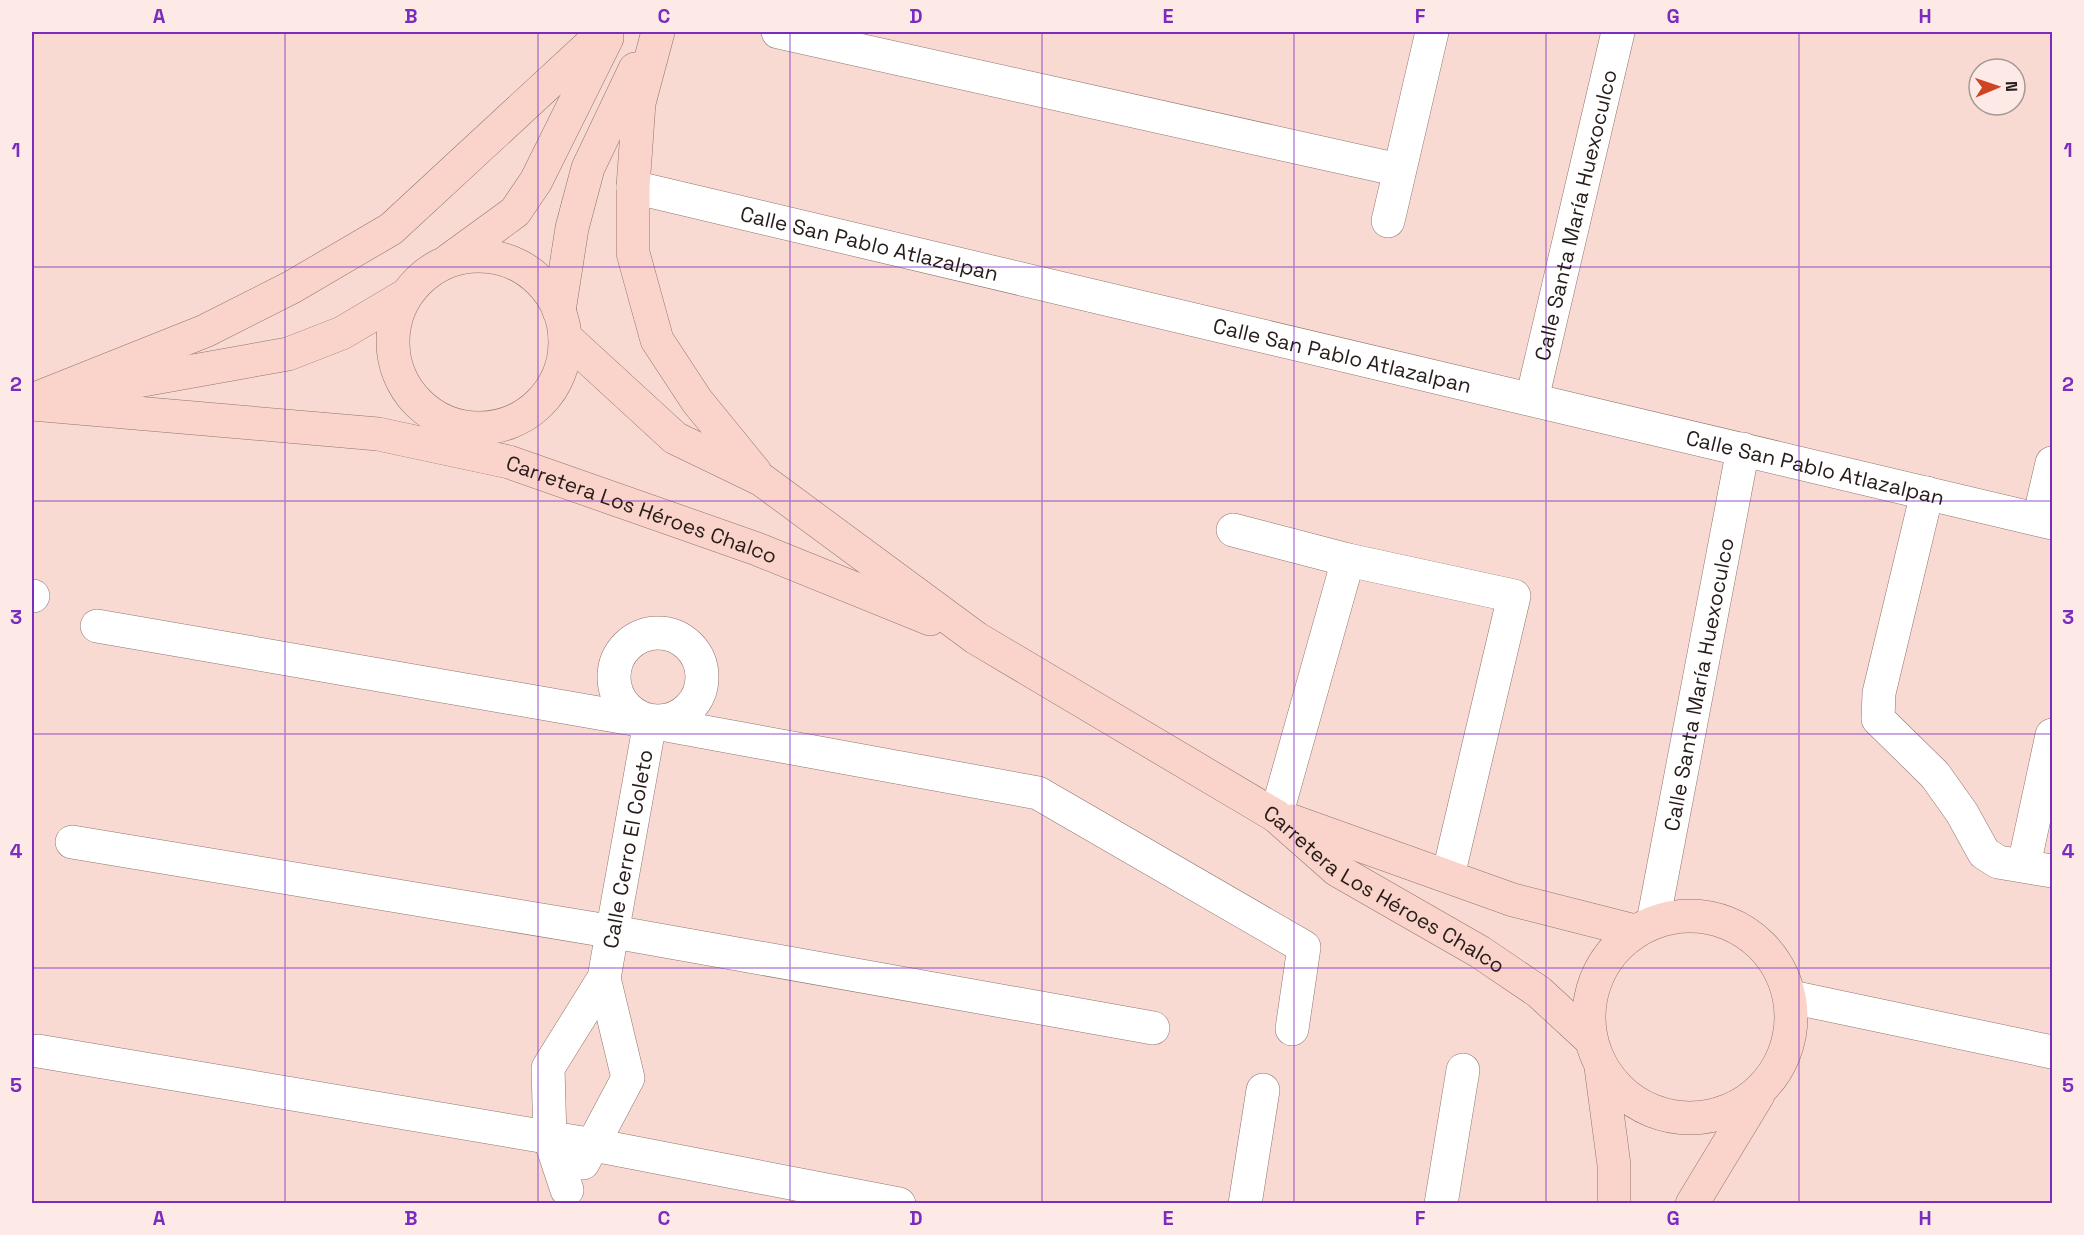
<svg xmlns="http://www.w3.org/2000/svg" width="2084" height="1235" font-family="'Space Grotesk',sans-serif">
<rect width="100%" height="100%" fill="#f9dad2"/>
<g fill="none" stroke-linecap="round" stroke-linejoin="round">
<defs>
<g id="street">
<polyline points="778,32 1399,170"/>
<path id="s1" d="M633,187L2052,523"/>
<polyline points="1388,221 1432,32"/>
<path id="s2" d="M1532,399L1618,32"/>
<polyline points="1927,493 1879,693 1878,719 1935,775 1962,813 1984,853 1998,862 2052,871"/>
<polyline points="2039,519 2052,463"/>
<polyline points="1233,530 1348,560 1514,596 1448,876"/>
<polyline points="32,596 33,596"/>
<polyline points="97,626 650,722 1038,793 1304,947 1292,1029"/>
<circle cx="658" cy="677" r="44"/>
<polyline points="1276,816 1348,560"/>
<polyline points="72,842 614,932 1153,1028"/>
<polyline points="2024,865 2052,735"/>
<path id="s3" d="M1653,922L1743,449"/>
<polyline points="1791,997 2052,1052"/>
<polyline points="38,1051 594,1145 899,1204"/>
<polyline points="583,1163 628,1078 604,978"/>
<path id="s4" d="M567,1190L550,1139L548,1068L604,978L650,722"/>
<polyline points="1245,1204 1263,1090"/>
<polyline points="1441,1204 1463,1070"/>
</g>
<g id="secondary">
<polyline points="658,32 639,103 633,187 633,253 657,340 697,401 755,472"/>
<circle cx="479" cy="342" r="86"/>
<polyline points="449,260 515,212 536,181 607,38"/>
<polyline points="559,311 572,228 588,168 635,69"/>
<path id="s5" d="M565,337L675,438L762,480L976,638L1276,816L1337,870L1480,952L1539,992L1591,1040"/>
<polyline points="104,387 288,354 342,333 406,295"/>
<polyline points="32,400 205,331 292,287 391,229 604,32"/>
<path id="s6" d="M32,404L378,434L509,462L757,549L930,619"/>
<polyline points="1292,821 1513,900 1635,931"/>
<circle cx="1690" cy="1017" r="101"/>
<polyline points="1601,1067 1614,1165 1614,1204"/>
<polyline points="1692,1204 1758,1095"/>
</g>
</defs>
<use href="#street" stroke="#8f746d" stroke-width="34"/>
<use href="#secondary" stroke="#8f746d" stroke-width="34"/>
<use href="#street" stroke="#fff" stroke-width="33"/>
<use href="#secondary" stroke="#fad4ca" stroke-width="33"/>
</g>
<path fill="none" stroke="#7b2cbf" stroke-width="1.5" stroke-opacity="0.55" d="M285,32V1204M538,32V1204M790,32V1204M1042,32V1204M1294,32V1204M1546,32V1204M1799,32V1204M32,267H2052M32,501H2052M32,734H2052M32,968H2052"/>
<g text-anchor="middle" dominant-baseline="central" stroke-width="4.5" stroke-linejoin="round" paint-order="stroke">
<g font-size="21" fill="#271c19" stroke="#fdeae6">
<text stroke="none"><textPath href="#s2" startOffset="189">Calle Santa María Huexoculco</textPath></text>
<text stroke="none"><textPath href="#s1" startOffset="243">Calle San Pablo Atlazalpan</textPath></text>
<text stroke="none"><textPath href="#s1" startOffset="729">Calle San Pablo Atlazalpan</textPath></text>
<text stroke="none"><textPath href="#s1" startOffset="1215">Calle San Pablo Atlazalpan</textPath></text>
<text stroke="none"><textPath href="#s6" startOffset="622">Carretera Los Héroes Chalco</textPath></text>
<text stroke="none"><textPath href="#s3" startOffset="242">Calle Santa María Huexoculco</textPath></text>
<text stroke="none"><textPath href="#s4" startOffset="362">Calle Cerro El Coleto</textPath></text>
<text stroke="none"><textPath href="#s5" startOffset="992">Carretera Los Héroes Chalco</textPath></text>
</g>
</g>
<rect width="2084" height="1235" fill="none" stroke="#fdeae6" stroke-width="66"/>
<g transform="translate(1997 87) rotate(88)"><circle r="28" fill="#fdeae6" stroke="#a79894" stroke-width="1.5"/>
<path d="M0-4.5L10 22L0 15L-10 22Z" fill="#cf4522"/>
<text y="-9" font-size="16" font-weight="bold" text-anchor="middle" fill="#271c19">N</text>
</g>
<rect x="33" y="33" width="2018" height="1169" fill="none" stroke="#7b2cbf" stroke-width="2"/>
<g font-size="20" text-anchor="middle" font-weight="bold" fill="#7b2cbf">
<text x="159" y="23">A</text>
<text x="411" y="23">B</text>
<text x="664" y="23">C</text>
<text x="916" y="23">D</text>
<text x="1168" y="23">E</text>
<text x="1420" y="23">F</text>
<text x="1673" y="23">G</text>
<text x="1925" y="23">H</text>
<text x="16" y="157">1</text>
<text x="2068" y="157">1</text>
<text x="16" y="391">2</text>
<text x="2068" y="391">2</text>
<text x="16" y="624">3</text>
<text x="2068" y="624">3</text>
<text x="16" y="858">4</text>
<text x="2068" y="858">4</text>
<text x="16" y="1092">5</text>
<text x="2068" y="1092">5</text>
<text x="159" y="1225">A</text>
<text x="411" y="1225">B</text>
<text x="664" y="1225">C</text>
<text x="916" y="1225">D</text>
<text x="1168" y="1225">E</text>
<text x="1420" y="1225">F</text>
<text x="1673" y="1225">G</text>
<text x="1925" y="1225">H</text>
</g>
</svg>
